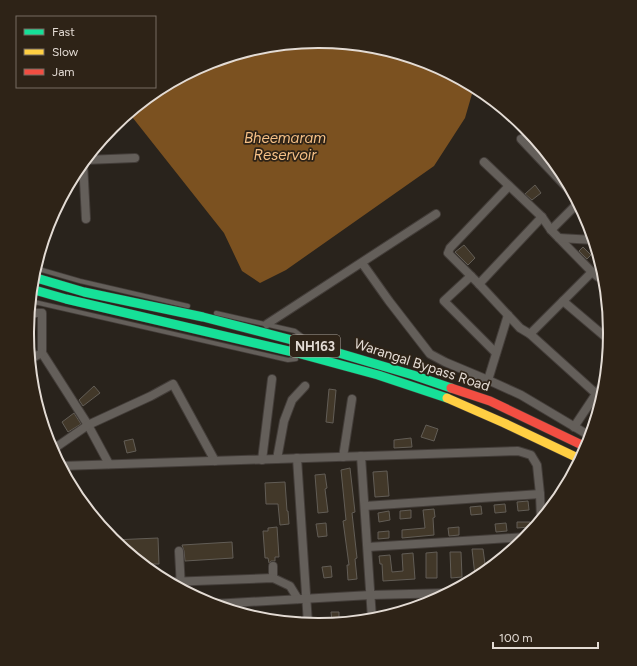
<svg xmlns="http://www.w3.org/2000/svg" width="637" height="666" font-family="Figtree,sans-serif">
<rect width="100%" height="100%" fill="#29231c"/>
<polygon fill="#7b5120" points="319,42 376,47 430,64 474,87 465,118 434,166 286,270 260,283 242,271 224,233 129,113 157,91 207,64 262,47"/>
<g fill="#423829" stroke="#625d56">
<polygon points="535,185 541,193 532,200 525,194"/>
<polygon points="464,245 475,258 468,265 455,252"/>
<polygon points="583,247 591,255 587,259 579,251"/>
<polygon points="94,386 100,393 83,406 79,400"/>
<polygon points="329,389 336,390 333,423 326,422"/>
<polygon points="74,413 81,424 68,432 62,422"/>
<polygon points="426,425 438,429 434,441 421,437"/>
<polygon points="411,438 412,447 394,448 394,440"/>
<polygon points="133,439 136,451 127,453 124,441"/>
<polygon points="350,468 355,512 352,513 357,558 355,559 357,579 348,580 347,565 349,565 343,521 346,520 341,470"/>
<polygon points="387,471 389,496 375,497 373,472"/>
<polygon points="325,474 327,488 325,489 328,512 318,513 315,475"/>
<polygon points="285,482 287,511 288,511 289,524 280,525 278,504 266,504 265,483"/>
<polygon points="528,501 529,510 518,511 517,502"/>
<polygon points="505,504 506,512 495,513 494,505"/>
<polygon points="481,506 482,514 471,515 470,507"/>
<polygon points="434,509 435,517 433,518 434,535 402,538 402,530 425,528 423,510"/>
<polygon points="411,510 411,518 400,519 400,511"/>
<polygon points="389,511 390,520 379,522 378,513"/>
<polygon points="517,522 530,522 530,527 517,528"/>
<polygon points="326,523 327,536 318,537 316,524"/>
<polygon points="506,523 507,531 496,532 495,524"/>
<polygon points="277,527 279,557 275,557 275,561 271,561 269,563 268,558 265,558 263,531 268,531 268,528"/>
<polygon points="459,527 459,535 449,536 448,528"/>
<polygon points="389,531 389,538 378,539 378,532"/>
<polygon points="158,538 159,564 143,564 113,540"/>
<polygon points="232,542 233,558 185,561 184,551 182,545"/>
<polygon points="472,549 483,549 486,571 481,575 475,576"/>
<polygon points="437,552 437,578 426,578 426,553"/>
<polygon points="450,552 461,552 462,577 451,578"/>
<polygon points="413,553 415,579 383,581 382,564 380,564 379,556 390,555 392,572 403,571 402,554"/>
<polygon points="331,566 332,577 324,578 322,567"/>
<polygon points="331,612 339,612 339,621 332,621"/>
<polygon points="301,617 302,623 282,621 282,618"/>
</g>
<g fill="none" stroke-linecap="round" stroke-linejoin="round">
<defs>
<g id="lane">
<polyline points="35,268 80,281 188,306"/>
<polyline points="30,301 288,360 296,359"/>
<polyline points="216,313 295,331 303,337"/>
</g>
<g id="street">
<polyline points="533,137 521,139 573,194"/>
<polyline points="85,160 135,158"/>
<polyline points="83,162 86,219"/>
<polyline points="484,162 542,217 551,230 592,272 598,277 605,279"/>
<polyline points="509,186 450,248 448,253 479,284 520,328 530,334 602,399"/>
<polyline points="551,230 578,203"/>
<polyline points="559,238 594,240"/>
<polyline points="362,263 389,301 430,354 445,362 488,380 521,395 590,436"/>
<polyline points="471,276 444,301 496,353"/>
<polyline points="479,284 542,217"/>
<polyline points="563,301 609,340"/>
<polyline points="29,313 42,313 42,353 88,425 109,464"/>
<polyline points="267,324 436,214"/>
<polyline points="530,334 592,272"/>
<polyline points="30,359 42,353"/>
<polyline points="488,380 508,315"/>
<polyline points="574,427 596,394 605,383"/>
<polyline points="52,450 88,425 151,396 173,384 215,461"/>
<polyline points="361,456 372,619"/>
<polyline points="343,457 352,399"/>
<polyline points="297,458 308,624"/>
<polyline points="277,459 284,421 292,400 305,386"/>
<polyline points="262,460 272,379"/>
<polyline points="61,466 518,451 531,455 537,465 540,494 541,519"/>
<polyline points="365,506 540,494"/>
<polyline points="368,547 526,537"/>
<polyline points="179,551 181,588"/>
<polyline points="273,566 273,578"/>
<polyline points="168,582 273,578 290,586 298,599"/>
<polyline points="213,604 371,595 448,593"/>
</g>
<g id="fast">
<polyline points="33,277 84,292 203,317 315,346 413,375 451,388"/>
<polyline points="31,289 66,299 297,353 378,375 447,398"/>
</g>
<polyline id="slow" points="447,398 504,423 580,459"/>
<polyline id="jam" points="451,388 490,401 586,447"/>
</defs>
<use href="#lane" stroke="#433d39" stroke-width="5.5"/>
<use href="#street" stroke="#433d39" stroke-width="10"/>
<use href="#fast" stroke="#433d39" stroke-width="10"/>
<use href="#slow" stroke="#433d39" stroke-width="10"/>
<use href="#jam" stroke="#433d39" stroke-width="10"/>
<use href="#lane" stroke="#645f5a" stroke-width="4"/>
<use href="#street" stroke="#645f5a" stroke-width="8"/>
<use href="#fast" stroke="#16e098" stroke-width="9"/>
<use href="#slow" stroke="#ffcf43" stroke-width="9"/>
<use href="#jam" stroke="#f24e42" stroke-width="9"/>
</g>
<g text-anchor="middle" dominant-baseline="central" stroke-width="3.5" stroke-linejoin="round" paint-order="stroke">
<rect fill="#2e2317" stroke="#ada49b" stroke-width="1" x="290" y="335" width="50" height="22" rx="3"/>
<g font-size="13" font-weight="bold" fill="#e3dbd4">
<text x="315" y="346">NH163</text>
</g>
<g font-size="14" fill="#e3dbd4" stroke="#2e2317">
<text transform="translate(422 365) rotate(18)">Warangal Bypass Road</text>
</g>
<g font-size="15" font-style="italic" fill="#f6c086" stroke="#2e2317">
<text x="285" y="138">Bheemaram<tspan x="285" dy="17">Reservoir</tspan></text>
</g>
</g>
<path d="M0 0H637V666H0ZM318 48H319A284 284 0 0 1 603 332V334A284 284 0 0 1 319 618H318A284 284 0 0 1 34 334V332A284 284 0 0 1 318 48Z" fill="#2e2317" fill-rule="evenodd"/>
<path fill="none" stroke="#e3dbd4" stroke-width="2" d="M318 48H319A284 284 0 0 1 603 332V334A284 284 0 0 1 319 618H318A284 284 0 0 1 34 334V332A284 284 0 0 1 318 48Z"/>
<rect x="16" y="16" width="140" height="72" fill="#2e2317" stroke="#766d63"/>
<rect x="24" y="29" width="20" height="6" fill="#16e098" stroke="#766d63"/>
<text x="52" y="36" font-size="12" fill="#e3dbd4">Fast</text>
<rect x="24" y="49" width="20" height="6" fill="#ffcf43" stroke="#766d63"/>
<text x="52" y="56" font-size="12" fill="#e3dbd4">Slow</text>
<rect x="24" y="69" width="20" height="6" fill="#f24e42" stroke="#766d63"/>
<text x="52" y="76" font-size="12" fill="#e3dbd4">Jam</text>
<path d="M493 642v6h105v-6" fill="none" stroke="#e3dbd4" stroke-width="2"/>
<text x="499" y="642" font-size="12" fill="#e3dbd4" stroke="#2e2317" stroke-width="3" paint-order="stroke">100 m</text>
</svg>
